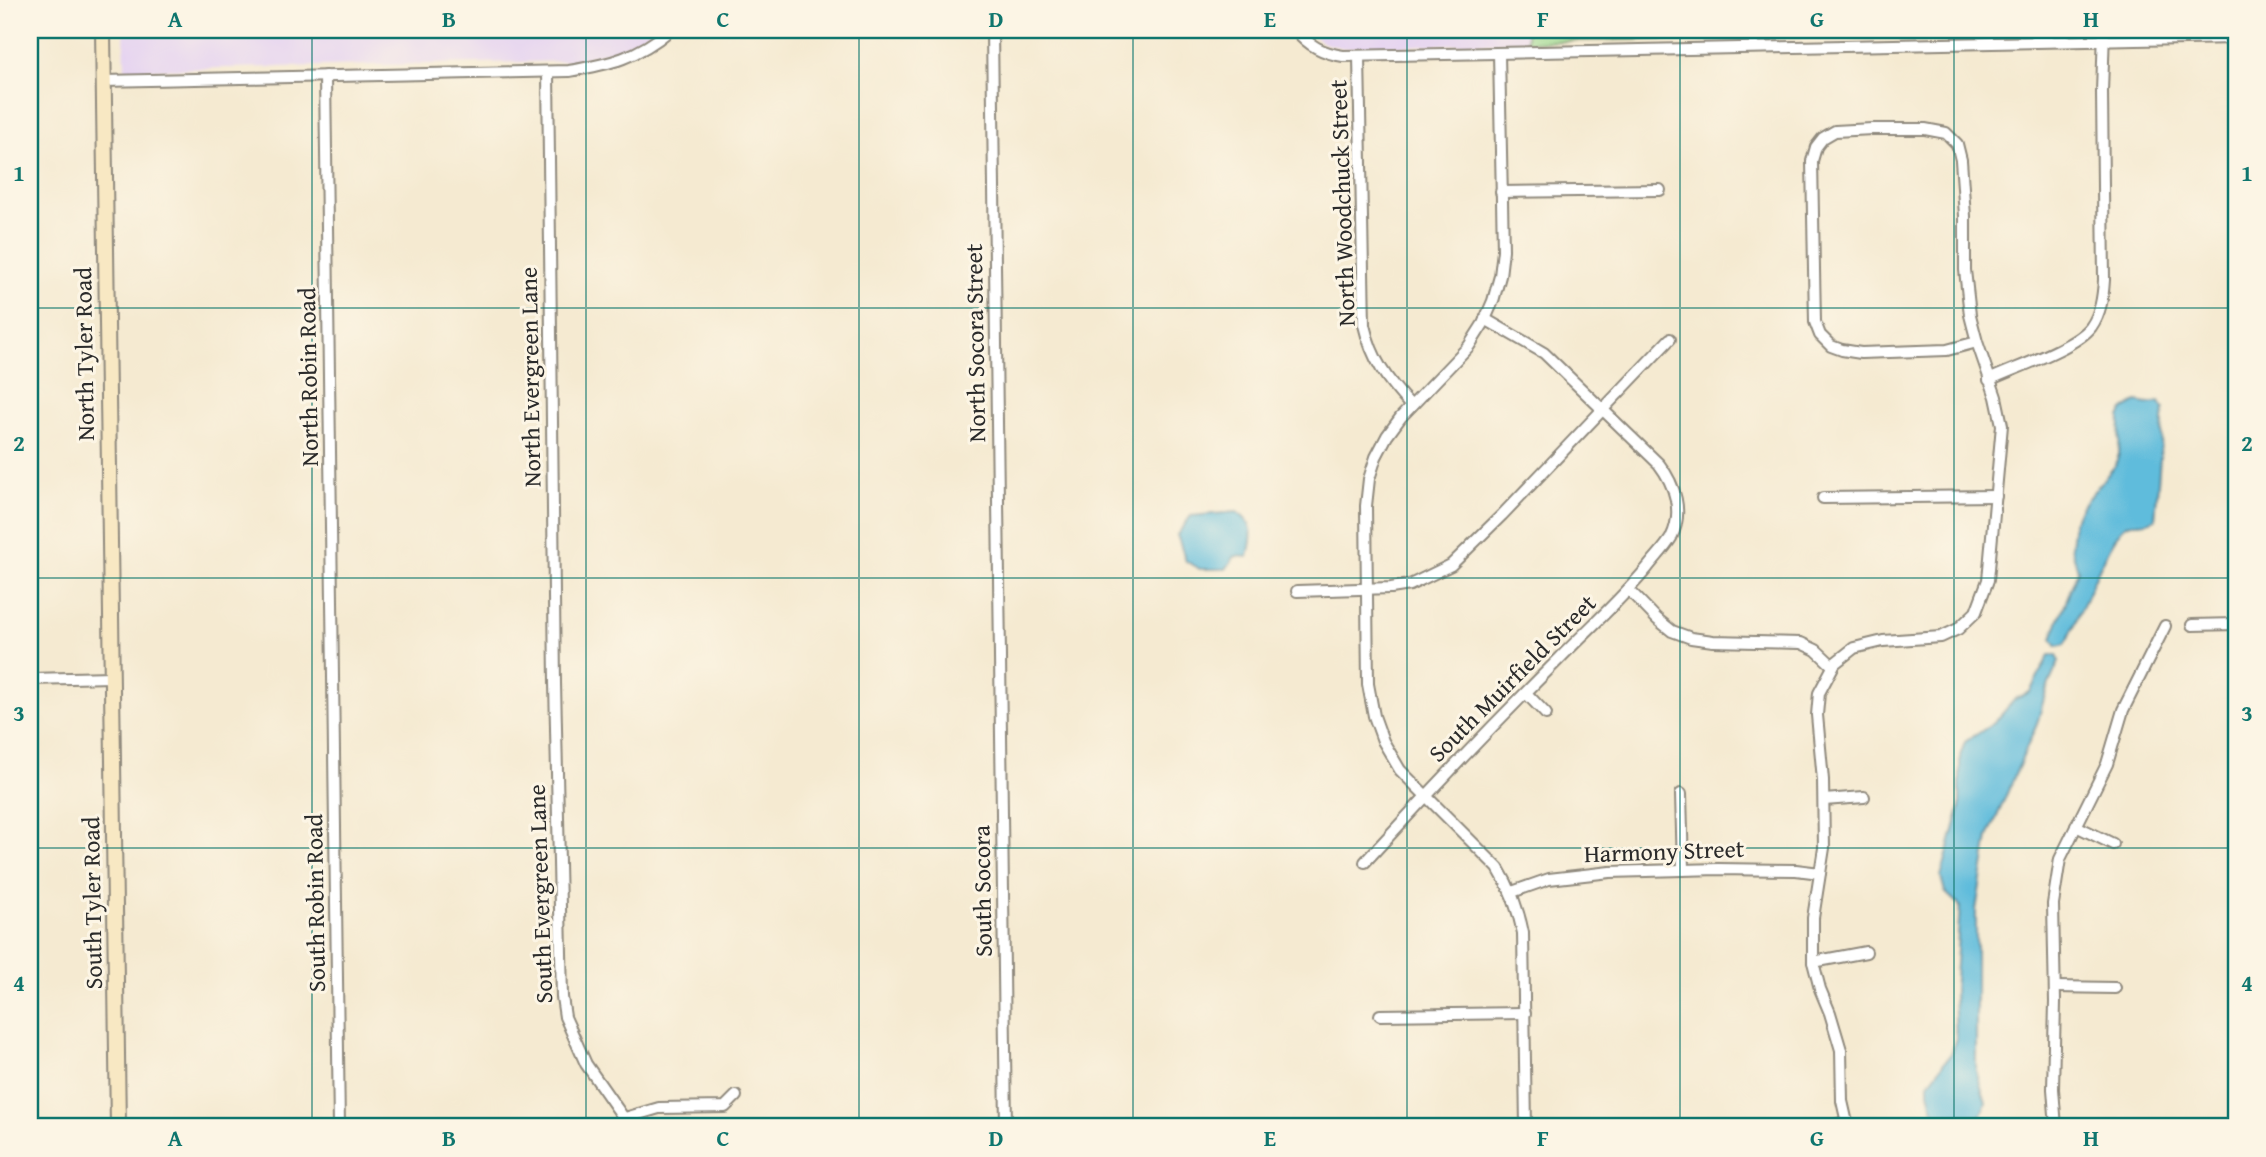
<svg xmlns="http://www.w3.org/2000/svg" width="2266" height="1157" font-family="'Gentium Book Plus',serif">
<rect width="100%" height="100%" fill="#fcf5e5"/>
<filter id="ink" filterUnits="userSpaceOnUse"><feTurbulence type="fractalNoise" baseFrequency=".0143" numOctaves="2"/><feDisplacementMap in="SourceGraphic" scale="14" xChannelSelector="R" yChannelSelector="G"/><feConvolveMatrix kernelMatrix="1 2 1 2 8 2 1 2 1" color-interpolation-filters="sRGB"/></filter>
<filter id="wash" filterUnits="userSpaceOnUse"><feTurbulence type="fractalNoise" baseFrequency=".00686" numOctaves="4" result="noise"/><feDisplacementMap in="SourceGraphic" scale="28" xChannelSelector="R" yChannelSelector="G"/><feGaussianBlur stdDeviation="1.57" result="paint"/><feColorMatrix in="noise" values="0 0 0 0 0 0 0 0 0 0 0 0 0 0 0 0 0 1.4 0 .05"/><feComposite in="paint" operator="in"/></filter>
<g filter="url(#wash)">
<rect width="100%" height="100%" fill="#f5ead1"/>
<g fill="#e5d3f1">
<polygon points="124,30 653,30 620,49 573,61 125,70"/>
<polygon points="1305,30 1527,30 1527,42 1343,48 1323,43"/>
</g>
<polygon fill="#99d78c" stroke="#62815c" stroke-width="2" points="1527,30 2063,30 1527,42"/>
<g fill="#5ebcdc" stroke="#447484" stroke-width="2">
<path d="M2137,402L2148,404L2160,402L2164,409L2155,519C2146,525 2138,521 2128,524C2112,530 2078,618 2069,638L2065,644L2057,646L2052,638L2078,570L2071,547L2074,521L2083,504L2115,466L2119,454L2120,418L2124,409Z"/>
<path d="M1237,512C1257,526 1252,536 1248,557L1235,556L1226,569H1200L1186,561L1177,535L1191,516Z"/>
<polygon points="2049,655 2057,655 2059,661 2046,691 2037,724 1988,837 1976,910 1976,1071 1986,1103 1980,1116 1980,1127 1935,1127 1935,1115 1929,1092 1929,1083 1952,1052 1956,1038 1954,992 1960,906 1945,892 1941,877 1960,808 1960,756 1965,742 1994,723 2015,699 2030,692"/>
</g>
</g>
<g filter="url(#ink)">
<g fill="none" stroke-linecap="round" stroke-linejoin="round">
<defs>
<g id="minor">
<polyline points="992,30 1006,1127"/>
<path d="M1296,30C1309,46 1323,53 1343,56L2236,38"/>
<path d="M1499,53L1503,250L1500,276L1493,301L1483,324L1469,346L1401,417L1387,436L1376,457L1369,479L1366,506L1368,684L1374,716L1383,741L1400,770L1498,868C1511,889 1518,908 1523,933L1526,1127"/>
<path d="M1359,56L1364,325C1372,360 1387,380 1411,406"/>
<polyline points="548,72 555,683 562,997 565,1017 586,1064 630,1127"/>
<polyline points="325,76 339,1127"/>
<path d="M104,81L569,71C610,64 637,58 670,30"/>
<polyline points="1501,192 1660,190"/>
<path d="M1989,380C2014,368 2075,348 2091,327C2101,313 2103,296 2104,280L2102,92L2104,30"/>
<polyline points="1823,498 1996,496"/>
<polyline points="1629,590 1657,619 1672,631 1691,638 1713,641 1801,643 1816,650 1833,666"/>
<polyline points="1297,591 1391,588 1410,585 1451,565 1502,515 1670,339"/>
<polyline points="2192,625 2236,624"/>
<polyline points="30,679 111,677"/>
<polyline points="1526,693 1546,714"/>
<polyline points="1681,794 1683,870"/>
<polyline points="1824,800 1864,797"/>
<polyline points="2076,826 2113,844"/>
<path d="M1365,862C1428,793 1493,725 1559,659C1589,628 1621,600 1648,567C1655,558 1665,548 1671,538C1684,512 1675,485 1659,464L1544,353L1485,319"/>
<polyline points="1512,892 1549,879 1610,872 1718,869 1796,870 1820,873"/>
<polyline points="1813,962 1866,952"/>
<polyline points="2055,987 2115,988"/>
<polyline points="1380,1015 1525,1013"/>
<polyline points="625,1118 659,1108 725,1107 736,1096"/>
<polyline points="1829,1127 1845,1122"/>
<polyline points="1848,1127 1842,1101 1841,1050 1830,1013 1820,989 1813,962 1813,918 1824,848 1823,780 1817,715 1819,693 1835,663 1854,648 1883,641 1941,637 1958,629 1976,612 1988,580 2002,425 1996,397 1977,342 1970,315 1965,270 1965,216 1961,160 1957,144 1946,133 1925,129 1872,129 1835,131 1823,138 1816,147 1812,161 1815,322 1820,335 1831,346 1842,350 1861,353 1947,350 1977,342"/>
<polyline points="2056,1127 2053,1089 2055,1002 2053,904 2060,859 2107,764 2123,710 2165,626"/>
</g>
<polyline id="secondary" points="103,30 118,1127"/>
</defs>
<use href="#minor" stroke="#908a7e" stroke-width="14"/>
<use href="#secondary" stroke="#908a7e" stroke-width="18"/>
<use href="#minor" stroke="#fff" stroke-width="10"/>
<use href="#secondary" stroke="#f8e8c3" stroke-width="14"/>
</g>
</g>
<path fill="none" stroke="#0f766e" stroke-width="2" stroke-opacity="0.55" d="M312,30V1127M586,30V1127M859,30V1127M1133,30V1127M1407,30V1127M1680,30V1127M1954,30V1127M30,308H2236M30,578H2236M30,848H2236"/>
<g text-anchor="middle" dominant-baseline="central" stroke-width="6" stroke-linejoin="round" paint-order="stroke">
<g font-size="24" fill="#2b2b2b" stroke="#fcf5e5">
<text transform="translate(1342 203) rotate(-92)">North Woodchuck Street</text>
<text transform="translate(975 343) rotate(-91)">North Socora Street</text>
<text transform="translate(84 354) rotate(-91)">North Tyler Road</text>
<text transform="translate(308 377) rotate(-91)">North Robin Road</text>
<text transform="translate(530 377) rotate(-91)">North Evergreen Lane</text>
<text transform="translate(1512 678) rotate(-45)">South Muirfield Street</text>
<text transform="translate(1664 851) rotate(-2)">Harmony Street</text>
<text transform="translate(982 891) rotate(-91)">South Socora</text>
<text transform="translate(540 894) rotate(-92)">South Evergreen Lane</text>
<text transform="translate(92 903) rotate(-91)">South Tyler Road</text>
<text transform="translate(315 903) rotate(-91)">South Robin Road</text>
</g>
</g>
<rect width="2266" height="1157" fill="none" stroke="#fcf5e5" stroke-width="77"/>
<rect x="38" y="38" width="2190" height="1080" fill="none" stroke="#0f766e" stroke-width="2.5"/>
<g font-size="23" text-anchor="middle" font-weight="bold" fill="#0f766e">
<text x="175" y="27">A</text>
<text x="449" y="27">B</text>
<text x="723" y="27">C</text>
<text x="996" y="27">D</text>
<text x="1270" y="27">E</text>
<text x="1543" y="27">F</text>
<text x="1817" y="27">G</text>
<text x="2091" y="27">H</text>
<text x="19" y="181">1</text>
<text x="2247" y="181">1</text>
<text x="19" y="451">2</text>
<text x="2247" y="451">2</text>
<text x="19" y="721">3</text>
<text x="2247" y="721">3</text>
<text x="19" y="991">4</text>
<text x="2247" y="991">4</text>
<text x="175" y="1146">A</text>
<text x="449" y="1146">B</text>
<text x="723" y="1146">C</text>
<text x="996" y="1146">D</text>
<text x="1270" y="1146">E</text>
<text x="1543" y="1146">F</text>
<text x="1817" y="1146">G</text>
<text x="2091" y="1146">H</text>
</g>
</svg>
